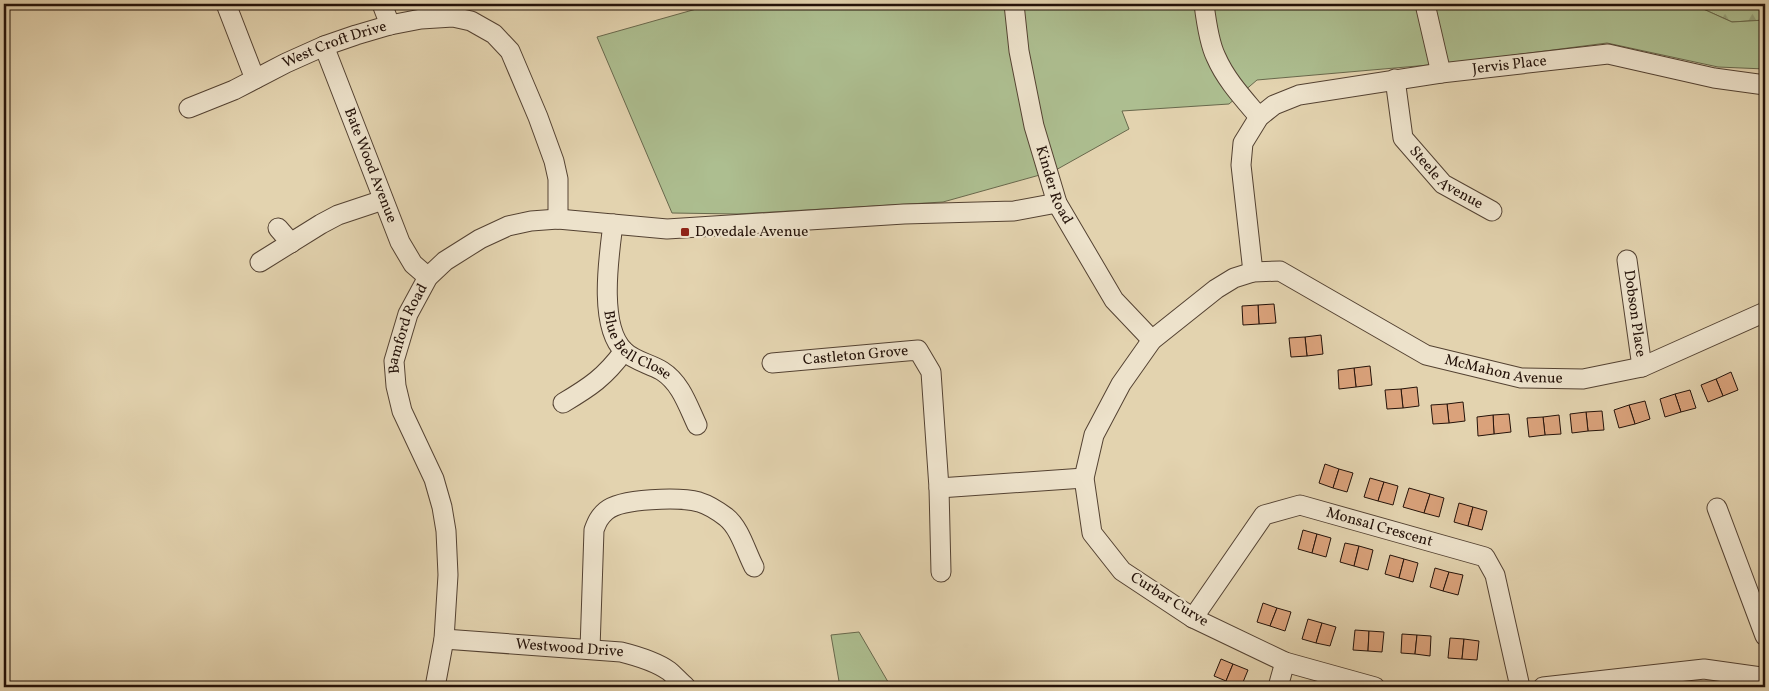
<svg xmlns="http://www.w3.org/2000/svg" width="1769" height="691" font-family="Vollkorn,serif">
<defs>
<pattern id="forest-firs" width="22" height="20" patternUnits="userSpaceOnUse" patternTransform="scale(1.25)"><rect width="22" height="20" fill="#adbe90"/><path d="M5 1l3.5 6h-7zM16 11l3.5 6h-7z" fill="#95a27b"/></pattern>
</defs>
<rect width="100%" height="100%" fill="#e3d3af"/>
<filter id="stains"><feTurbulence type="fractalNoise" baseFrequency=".004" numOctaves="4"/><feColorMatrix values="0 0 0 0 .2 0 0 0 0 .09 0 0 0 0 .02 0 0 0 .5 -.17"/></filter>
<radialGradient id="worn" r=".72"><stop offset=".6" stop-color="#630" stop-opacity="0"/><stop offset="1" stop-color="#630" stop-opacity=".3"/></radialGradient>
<polygon fill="url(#forest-firs)" stroke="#68684c" points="1670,4 1765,4 1765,20 1732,22 1701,8"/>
<g fill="#adbe90" stroke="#68684c">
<polygon points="714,4 1670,4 1701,8 1732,22 1765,20 1765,69 1718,67 1607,43 1452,63 1257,80 1229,104 1122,111 1129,129 1054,171 943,202 738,214 672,213 597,37"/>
<polygon points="859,632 891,687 840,687 831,635"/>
</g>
<g fill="#daa27b" stroke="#241209">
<polygon points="1274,304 1276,323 1259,324 1258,305"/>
<polygon points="1258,305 1259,324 1243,325 1242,306"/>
<polygon points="1321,335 1323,354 1307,356 1305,337"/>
<polygon points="1305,337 1307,356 1291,357 1289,338"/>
<polygon points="1370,366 1372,385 1356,387 1354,368"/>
<polygon points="1354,368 1356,387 1339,389 1338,370"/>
<polygon points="1731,372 1738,390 1723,396 1716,379"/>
<polygon points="1716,379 1723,396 1708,402 1701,385"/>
<polygon points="1417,387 1419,406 1403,408 1401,389"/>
<polygon points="1401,389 1403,408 1387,409 1385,390"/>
<polygon points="1690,390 1696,408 1681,412 1675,394"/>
<polygon points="1675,394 1681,412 1665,417 1660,399"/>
<polygon points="1645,401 1650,419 1635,424 1629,405"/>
<polygon points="1463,402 1465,421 1449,423 1447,404"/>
<polygon points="1447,404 1449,423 1433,424 1431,405"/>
<polygon points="1629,405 1635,424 1619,428 1614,410"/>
<polygon points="1602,411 1604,430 1588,431 1586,412"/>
<polygon points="1586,412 1588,431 1572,433 1570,414"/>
<polygon points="1509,414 1511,432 1494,434 1493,415"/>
<polygon points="1493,415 1494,434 1478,436 1477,417"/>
<polygon points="1559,415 1561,434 1545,435 1543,417"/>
<polygon points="1543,417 1545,435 1529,437 1527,418"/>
<polygon points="1325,464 1339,469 1333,488 1319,483"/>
<polygon points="1339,469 1353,473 1347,492 1333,488"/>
<polygon points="1370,478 1384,482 1378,501 1364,497"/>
<polygon points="1384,482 1398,486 1393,505 1378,501"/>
<polygon points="1409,488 1430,494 1424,513 1403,507"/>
<polygon points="1430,494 1444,498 1439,517 1424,513"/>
<polygon points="1459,503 1473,507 1468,526 1454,522"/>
<polygon points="1473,507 1487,511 1482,530 1468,526"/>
<polygon points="1303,530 1317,534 1312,553 1298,549"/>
<polygon points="1317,534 1331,538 1326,557 1312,553"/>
<polygon points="1345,543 1359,546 1354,566 1340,562"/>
<polygon points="1359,546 1373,550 1368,570 1354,566"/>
<polygon points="1390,555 1404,559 1399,578 1385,574"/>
<polygon points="1404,559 1418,563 1413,582 1399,578"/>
<polygon points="1435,568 1449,572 1443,591 1430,587"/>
<polygon points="1449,572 1463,575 1458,595 1443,591"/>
<polygon points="1263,603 1277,608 1270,626 1257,622"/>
<polygon points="1277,608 1291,612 1285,631 1270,626"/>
<polygon points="1308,619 1322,623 1316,643 1302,639"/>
<polygon points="1322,623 1336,627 1330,646 1316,643"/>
<polygon points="1355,630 1369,631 1368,651 1353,650"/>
<polygon points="1369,631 1384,632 1382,652 1368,651"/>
<polygon points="1402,634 1417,635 1415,654 1401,653"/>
<polygon points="1417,635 1431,636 1430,656 1415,654"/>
<polygon points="1450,638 1464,639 1462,659 1448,658"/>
<polygon points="1464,639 1479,641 1477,660 1462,659"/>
<polygon points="1221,659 1233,664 1226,681 1214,676"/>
<polygon points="1233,664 1248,670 1241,687 1226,681"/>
</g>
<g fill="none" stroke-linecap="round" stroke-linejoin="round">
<defs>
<g id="minor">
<polyline points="226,4 255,79"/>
<polyline points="382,4 390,25"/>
<path id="s1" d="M1014,4L1019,51L1034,126L1057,203L1114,300L1152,340"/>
<path d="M1204,4C1206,20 1209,43 1216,57C1226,80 1243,98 1259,117"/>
<polyline points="1425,4 1441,73"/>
<path id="s2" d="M324,46L400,242L413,264L428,277"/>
<path id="s3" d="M1395,79L1403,138L1443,184L1492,211"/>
<path id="s4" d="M189,108L234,90L286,63L324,46L356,35L390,25L421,19L453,17L471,21L494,34L510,51L538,117L554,161L558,179V219"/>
<path id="s5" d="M613,224C609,256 598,326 624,351C634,361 651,364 662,371C681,383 688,406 697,425"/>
<polyline points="278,228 291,243"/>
<path id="s6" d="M1627,260L1642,367"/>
<polyline points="260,262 321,224 338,215 383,200"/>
<path id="s7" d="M1253,272L1241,165L1243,143L1259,117L1274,105L1299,95L1441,73L1608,54L1714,78L1765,85"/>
<path id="s8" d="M772,363L918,350L931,372L939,488L941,572"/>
<path d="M563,403C590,387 605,377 624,351"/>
<polyline points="939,488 1084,478"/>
<polyline points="1717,508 1765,636"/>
<path id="s9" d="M1193,618L1264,515L1300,505L1485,557L1495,575L1520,687"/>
<path id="s10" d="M444,639L621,652C637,656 655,661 669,671C675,676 680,682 686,687"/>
<path d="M590,649L594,530C597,522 599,517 606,511C621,498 680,497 699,502C709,505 718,511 726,517C740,528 746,552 754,567"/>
<path id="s11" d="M435,687L444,639L448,575L446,531L442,507L434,479L402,411L396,386L394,361L408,314L428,277L445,261L480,239L508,226L531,221L558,219L667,229L904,214L1014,211L1057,203"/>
<polyline points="1278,687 1285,662"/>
<path id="s12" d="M1375,687L1285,662L1193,618L1122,571L1092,533L1084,478L1094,435L1121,384L1152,340L1216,289L1234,278L1253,272L1280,271L1426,355L1521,378L1583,379L1642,367L1765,312"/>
<polyline points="1543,687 1704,669 1761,677 1765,679"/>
</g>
</defs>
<use href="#minor" stroke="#544232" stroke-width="21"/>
<use href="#minor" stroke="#ede2cb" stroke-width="19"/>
</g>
<rect fill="#8f2418" stroke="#ede2cb" stroke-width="2" x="680" y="227" width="10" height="10" rx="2.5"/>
<g text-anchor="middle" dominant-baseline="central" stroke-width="4.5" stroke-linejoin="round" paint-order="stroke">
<g font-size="15" fill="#241209" stroke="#ede2cb">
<text stroke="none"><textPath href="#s4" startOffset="159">West Croft Drive</textPath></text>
<text stroke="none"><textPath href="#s7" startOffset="419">Jervis Place</textPath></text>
<text stroke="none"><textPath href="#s2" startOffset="128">Bate Wood Avenue</textPath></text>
<text stroke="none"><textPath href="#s3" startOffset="119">Steele Avenue</textPath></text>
<text stroke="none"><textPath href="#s1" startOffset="186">Kinder Road</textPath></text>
<text stroke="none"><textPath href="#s6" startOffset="54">Dobson Place</textPath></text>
<text stroke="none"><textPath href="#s11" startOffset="371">Bamford Road</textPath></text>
<text stroke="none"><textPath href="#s5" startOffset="135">Blue Bell Close</textPath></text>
<text stroke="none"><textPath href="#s8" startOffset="84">Castleton Grove</textPath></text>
<text stroke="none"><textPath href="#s12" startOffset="938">McMahon Avenue</textPath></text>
<text stroke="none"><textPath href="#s9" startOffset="245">Monsal Crescent</textPath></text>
<text transform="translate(1169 600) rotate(32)">Curbar Curve</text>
<text stroke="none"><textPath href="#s10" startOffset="126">Westwood Drive</textPath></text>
</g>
<g font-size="15" fill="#241209" stroke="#ede2cb" text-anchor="start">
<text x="695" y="232">Dovedale Avenue</text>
</g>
</g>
<rect width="1769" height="691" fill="none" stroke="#e3d3af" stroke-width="20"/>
<rect x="5" y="5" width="1759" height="681" fill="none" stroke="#241209" stroke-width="2.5"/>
<rect x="10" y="10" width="1749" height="671" fill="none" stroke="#241209"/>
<rect width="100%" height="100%" filter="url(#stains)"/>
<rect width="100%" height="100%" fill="url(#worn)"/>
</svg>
